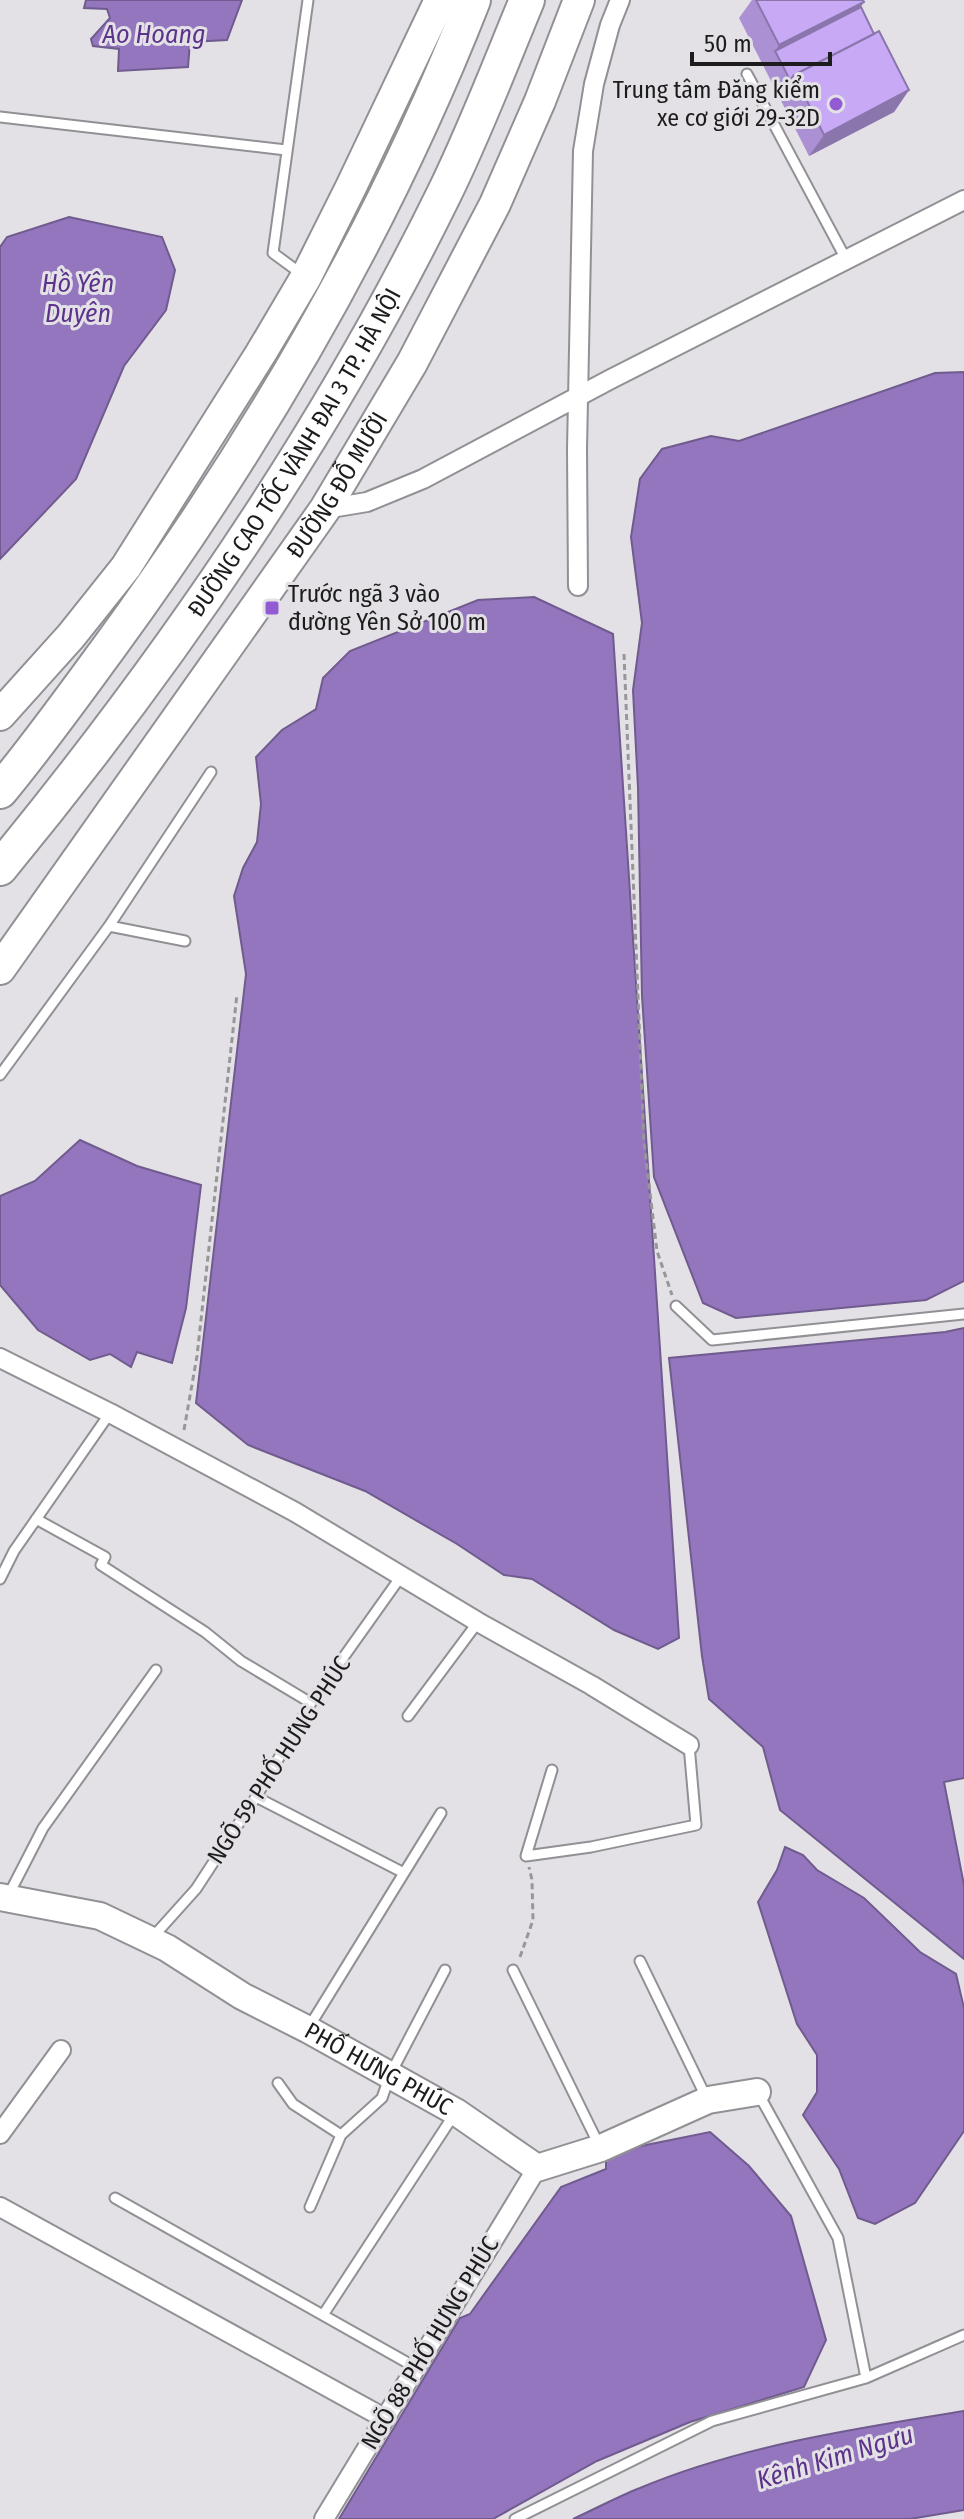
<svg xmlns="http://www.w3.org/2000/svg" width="964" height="2519" viewBox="0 0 964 2519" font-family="'Fira Sans Condensed',sans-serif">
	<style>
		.water { fill: #9476bf; stroke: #705b8e; stroke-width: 2 }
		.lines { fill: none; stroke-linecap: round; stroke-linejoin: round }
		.lane-casing { stroke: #919094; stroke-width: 13 }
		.street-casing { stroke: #919094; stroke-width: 22 }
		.secondary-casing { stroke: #919094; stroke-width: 30 }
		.primary-casing { stroke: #919094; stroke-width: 34 }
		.highway-casing { stroke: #919094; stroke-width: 38 }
		.path { stroke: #979699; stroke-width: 3; stroke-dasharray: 6 4; stroke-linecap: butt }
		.lane { stroke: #fff; stroke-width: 9 }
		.street { stroke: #fff; stroke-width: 18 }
		.secondary { stroke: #fff; stroke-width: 26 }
		.primary { stroke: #fff; stroke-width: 30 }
		.highway { stroke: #fff; stroke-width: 34 }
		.wall { fill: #ab91d4 }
		.shaded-wall { fill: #8b76ac }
		.building { fill: #c7a9f6; stroke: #8b76ac; stroke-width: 2 }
		.poi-dot { fill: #925bd4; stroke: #e3e1e6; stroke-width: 3 }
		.labels { text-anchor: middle; stroke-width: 6; stroke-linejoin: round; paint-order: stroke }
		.poi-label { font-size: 24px; fill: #1c1c1d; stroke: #e3e1e6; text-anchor: end }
		.street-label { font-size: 24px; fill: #1c1c1d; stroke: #e3e1e6 }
		.water-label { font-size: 26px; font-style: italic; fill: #5c338b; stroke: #e3e1e6 }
	</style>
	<rect width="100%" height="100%" fill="#e3e1e6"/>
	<path class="water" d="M86,0H242L227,40L190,42L188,67L118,71L119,49L93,46L91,39L110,18L107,9L84,8Z
		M69,217L162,237L175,270L166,310L124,366L76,479L0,559V247L7,237Z
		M964,372V1281L926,1300L736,1318L703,1303L654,1177L642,996L638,788L633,690L642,623L631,537L640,479L662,449L711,436L739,441L935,373Z
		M534,597L613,634L679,1638L658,1649L614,1630L532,1579L504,1575L457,1544L365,1491L248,1445L196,1403L246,974L234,896L243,868L257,842L261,804L256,757L282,730L316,709L323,678L350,651L478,600Z
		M80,1140L137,1166L201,1185L186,1308L172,1363L137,1352L131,1367L110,1354L90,1360L38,1330L0,1285V1196L35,1181Z
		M964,1328V1778L944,1782L964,1885V1959L780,1810L763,1747L709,1699L702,1656L669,1358L945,1332Z
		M785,1847L803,1855L817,1870L864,1898L920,1952L956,1974L964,2008V2131L915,2203L875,2224L858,2218L839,2169L803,2115L817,2092V2055L797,2024L758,1902L777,1870Z
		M710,2132L749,2166L791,2216L826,2340L804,2387L690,2422L597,2461L493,2519H339L460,2318L470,2314L561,2187L606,2169V2158L641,2146Z
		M964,2411V2510L910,2519H573C595,2509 617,2497 640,2488C739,2446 858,2428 964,2411Z"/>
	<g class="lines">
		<defs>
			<path id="lane" d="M747,74L847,261
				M0,117L286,150
				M303,275L273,253L308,0
				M109,926L185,941
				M0,1075L109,926L211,772
				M676,1306L712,1340L964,1314
				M36,1519L105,1557L101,1565L205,1632L241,1661L311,1703
				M0,1579L14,1551L110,1413
				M408,1716L478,1622
				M552,1770L526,1856L591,1847L696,1825L689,1745
				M256,1797L404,1873
				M8,1896L43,1828L156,1670
				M152,1938L196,1889L256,1797L311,1703L402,1575
				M640,1961L706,2097
				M513,1970L599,2145
				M309,2027L441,1813
				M278,2083L293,2104L341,2135
				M758,2093L838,2238L866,2378
				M115,2198L415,2367
				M310,2207L341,2135L382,2098L390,2075L445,1970
				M323,2315L455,2113
				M515,2519L712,2421L866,2378L964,2335"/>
			<path id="street" d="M325,509L367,502L423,479L611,379L964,200
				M578,586L577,449L583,151L594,84L610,25L620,0
				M0,1358L110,1413L295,1512L478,1622L591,1685L689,1745
				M0,2134L61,2050
				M0,2207L384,2418
				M324,2519L537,2168"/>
			<g id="secondary">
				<path id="s1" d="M0,1897L100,1916L167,1948L242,1996L307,2029L456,2112L537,2168L601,2148L708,2100L757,2092"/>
			</g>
			<g id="primary">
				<path d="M0,715L71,636L126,567L261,353L306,277L351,187L440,0"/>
				<path id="s2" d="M0,969L325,509L412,363L495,204L540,101L579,0"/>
			</g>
			<g id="highway">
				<path d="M0,791C39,744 74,695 110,646C256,446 382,232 473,0"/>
				<path id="s3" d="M0,868C171,660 325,437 444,194C475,131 500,65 527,0"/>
			</g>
		</defs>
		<use href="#lane" class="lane-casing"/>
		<use href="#street" class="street-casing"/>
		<use href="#secondary" class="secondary-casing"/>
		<use href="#primary" class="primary-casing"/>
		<use href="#highway" class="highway-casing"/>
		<path class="path" d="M624,654L644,1143L657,1251L672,1295
			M184,1430L197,1356L237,994
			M520,1957L533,1920L532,1880L529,1867"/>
		<use href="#lane" class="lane"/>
		<use href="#street" class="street"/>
		<use href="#secondary" class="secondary"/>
		<use href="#primary" class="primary"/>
		<use href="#highway" class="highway"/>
	</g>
	<path class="wall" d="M752,0H863L860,7L874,34L909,90L894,112L809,156L739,18Z"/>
	<path class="shaded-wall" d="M864,2L849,24L775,51L779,45Z
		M909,90L894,112L809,156L824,135Z"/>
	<path class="building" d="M756,0H863L864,2L779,45Z
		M861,7L874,34L794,75L790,80L775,51Z
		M879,31L909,90L824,135L794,75Z"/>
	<g class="poi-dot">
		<circle cx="836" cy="104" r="8"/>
		<rect x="264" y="600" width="16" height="16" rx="4"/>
	</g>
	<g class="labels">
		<g class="poi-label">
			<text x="820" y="98">Trung tâm Đăng kiểm<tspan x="820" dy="28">xe cơ giới 29-32D</tspan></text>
			<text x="288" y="602" text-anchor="start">Trước ngã 3 vào<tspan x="288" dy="28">đường Yên Sở 100 m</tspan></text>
		</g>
		<g class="street-label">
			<text dy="8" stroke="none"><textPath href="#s3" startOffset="510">ĐƯỜNG CAO TỐC VÀNH ĐAI 3 TP. HÀ NỘI</textPath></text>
			<text dy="8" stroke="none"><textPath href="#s2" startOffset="590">ĐƯỜNG ĐỖ MƯỜI</textPath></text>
			<text transform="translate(279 1760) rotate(-57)" y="8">NGÕ 59 PHỐ HƯNG PHÚC</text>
			<text dy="8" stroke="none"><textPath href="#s1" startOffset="420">PHỐ HƯNG PHÚC</textPath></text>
			<text transform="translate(430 2343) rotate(-59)" y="8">NGÕ 88 PHỐ HƯNG PHÚC</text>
		</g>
		<g class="water-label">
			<text x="154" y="43">Ao Hoang</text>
			<text x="78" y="292">Hồ Yên<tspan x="78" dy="30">Duyên</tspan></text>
			<text transform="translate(835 2457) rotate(-17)" y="9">Kênh Kim Ngưu</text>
		</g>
	</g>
	<path d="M692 52v12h138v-12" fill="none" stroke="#1c1c1d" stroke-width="4"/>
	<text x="704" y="52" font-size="24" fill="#1c1c1d" stroke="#e3e1e6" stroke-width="6" paint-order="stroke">50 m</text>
</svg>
